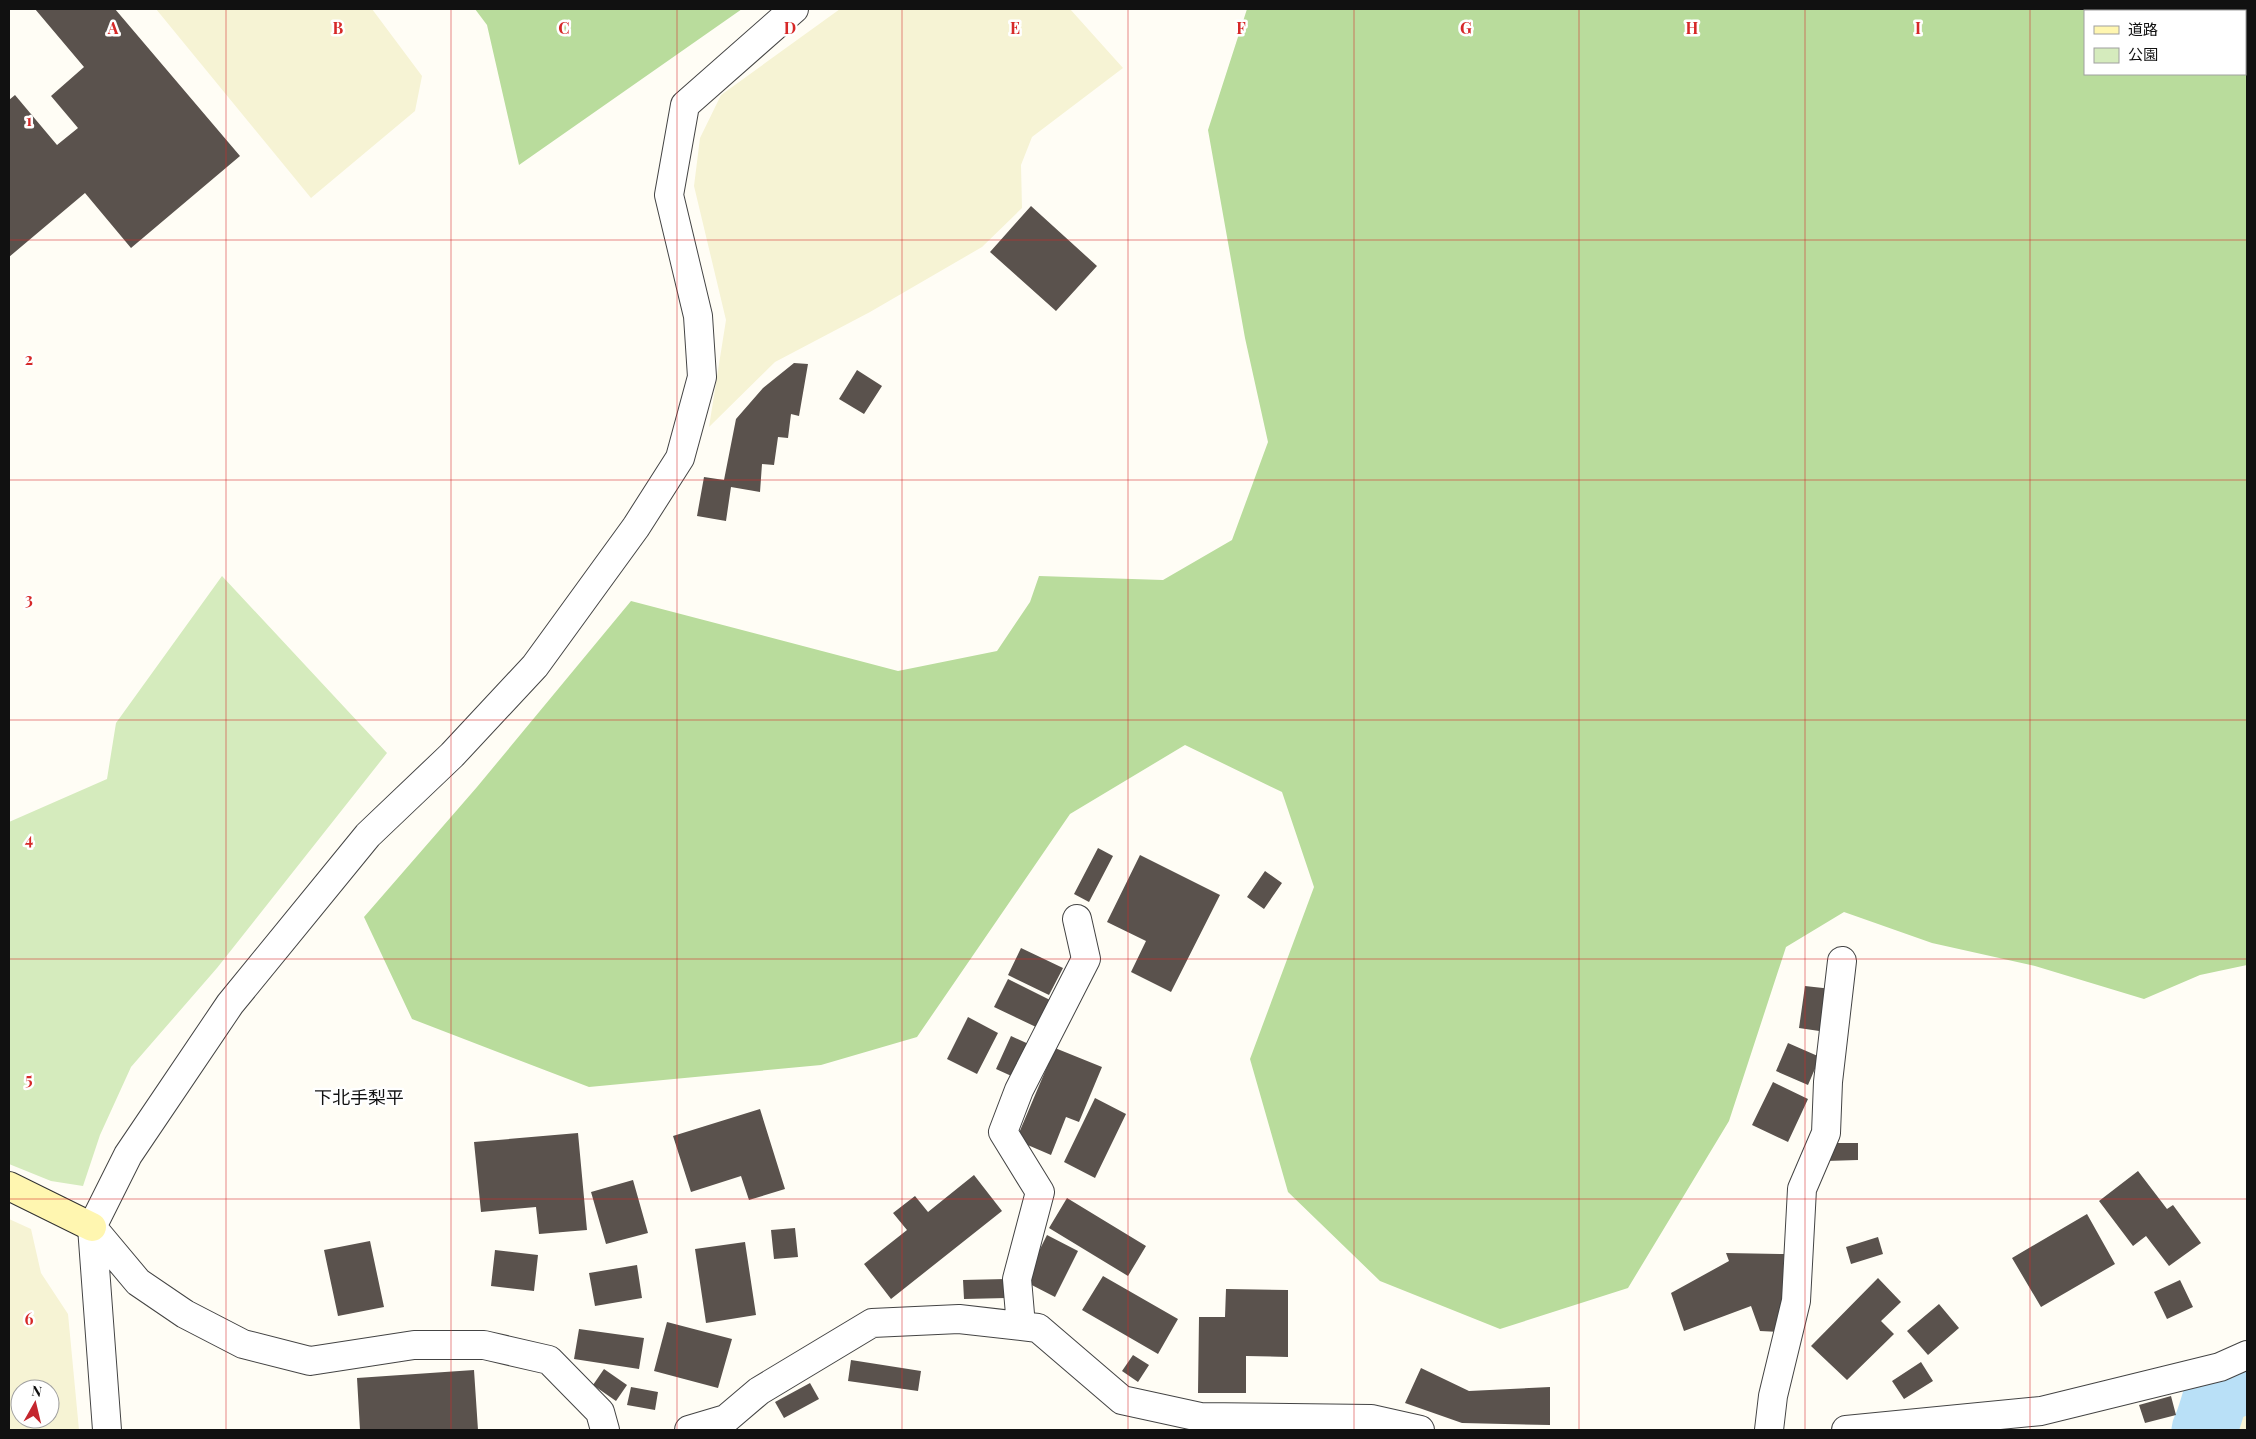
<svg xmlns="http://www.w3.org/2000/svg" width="2256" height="1439" viewBox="0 0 2256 1439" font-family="'Playfair Display','Noto Sans JP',serif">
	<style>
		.farmland { fill: #f6f3d4; fill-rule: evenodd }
		.green { fill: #d5ebbd }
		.forest { fill: #b9dc9c; fill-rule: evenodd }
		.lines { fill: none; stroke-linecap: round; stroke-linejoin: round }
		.river { stroke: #b9e0f7; stroke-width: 65 }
		.building { fill: #5a524d }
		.street-casing { stroke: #444; stroke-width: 30 }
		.secondary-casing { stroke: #333; stroke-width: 30 }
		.street { stroke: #fff; stroke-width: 28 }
		.secondary { stroke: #fff6b0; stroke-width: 28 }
		.grid { fill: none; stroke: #d62828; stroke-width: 1; stroke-opacity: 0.55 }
		.labels { text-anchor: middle; stroke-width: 5; stroke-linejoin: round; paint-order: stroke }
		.quarter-label { font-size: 18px; fill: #111; stroke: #fff }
		.grid-label { font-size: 16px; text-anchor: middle; font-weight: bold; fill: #d62828; stroke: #fff; stroke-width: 5; stroke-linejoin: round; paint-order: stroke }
	</style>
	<rect width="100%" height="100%" fill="#fffdf5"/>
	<path class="farmland" d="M156,9H372L422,76L415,111L311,198Z
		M840,9H1070L1123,68L1032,137L1021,165L1022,208L982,247L870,312L775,362L709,427L726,320L694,186L700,138L721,95Z
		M9,1219L31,1229L41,1273L68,1314L79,1430H9ZM20,1389H50V1419H20Z
		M2247,1393V1430H2212L2226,1402Z"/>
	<path class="green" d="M222,576L387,753L217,968L131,1067L100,1135L83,1186L51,1181L9,1164V822L107,779L116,723Z"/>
	<path class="forest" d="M475,9H742L519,165L487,25Z
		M1247,9H2247V965L2200,975L2144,999L2035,966L1932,943L1844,912L1786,947L1729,1121L1628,1288L1500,1329L1380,1281L1288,1192L1250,1059L1314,887L1282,792L1185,745L1070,814L917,1037L821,1065L589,1087L412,1019L364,917L477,787L631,601L898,671L997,651L1030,602L1039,576L1163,580L1232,540L1268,442L1245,338L1208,130ZM2085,11H2245V74H2085Z"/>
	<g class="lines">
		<path class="river" d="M2204,1430C2210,1418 2212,1406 2217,1393L2247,1380"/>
	</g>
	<path class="building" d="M35,9H115L240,156L131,248L85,193L9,257V100L15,95L57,145L78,128L51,96L84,67Z
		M1031,206L1097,266L1056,311L990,252Z
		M794,363L808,364L799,416L791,414L788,438L778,437L774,465L762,464L760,492L731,487L726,521L697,516L704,477L724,480L736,419L763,388Z
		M857,370L882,386L864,414L839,399Z
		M1098,848L1113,856L1089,902L1074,894Z
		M1140,855L1220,895L1171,992L1131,972L1146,941L1107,922Z
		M1265,871L1282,883L1264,909L1247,897Z
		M1021,948L1063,968L1049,995L1008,975Z
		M1008,979L1050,1000L1036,1027L994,1007Z
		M1805,986L1832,989L1826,1032L1799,1028Z
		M968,1017L998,1033L977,1074L947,1059Z
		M1011,1036L1033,1046L1018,1079L996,1069Z
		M1788,1043L1820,1057L1808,1085L1776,1071Z
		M1055,1048L1102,1067L1079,1122L1066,1117L1051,1155L1016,1140Z
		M1773,1082L1808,1099L1788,1142L1752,1125Z
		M1095,1098L1126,1114L1095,1178L1064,1162Z
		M760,1109L785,1189L749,1200L741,1176L691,1192L673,1136Z
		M578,1133L587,1230L539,1234L536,1207L481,1212L474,1142Z
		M1826,1143H1858V1160L1826,1161Z
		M2138,1171L2167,1209L2173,1205L2201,1243L2169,1266L2146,1236L2133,1246L2099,1201Z
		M974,1175L1002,1211L891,1299L864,1264L907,1230L893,1213L915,1196L928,1212Z
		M633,1180L648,1233L606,1244L591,1192Z
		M1067,1198L1146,1246L1128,1276L1049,1228Z
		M2087,1214L2115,1264L2041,1307L2012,1258Z
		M795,1228L798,1257L774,1259L771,1230Z
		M1047,1235L1078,1251L1055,1297L1024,1281Z
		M1878,1237L1883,1254L1851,1264L1846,1247Z
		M370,1241L384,1307L338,1316L324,1250Z
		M745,1242L756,1315L706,1323L695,1249Z
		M495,1250L538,1255L534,1291L491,1286Z
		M1726,1253L1784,1254L1781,1332L1760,1331L1751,1306L1684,1331L1671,1293L1729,1261Z
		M637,1265L642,1298L595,1306L589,1273Z
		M1103,1276L1178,1319L1158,1354L1082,1310Z
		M1878,1278L1901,1302L1881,1321L1894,1334L1847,1380L1811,1346Z
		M1006,1279V1298L964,1299L963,1280Z
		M2180,1280L2193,1307L2167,1319L2154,1292Z
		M1226,1289L1288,1290V1357L1246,1356V1393H1198L1199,1317H1225Z
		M1939,1304L1959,1328L1928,1355L1907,1331Z
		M667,1322L732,1339L718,1388L654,1371Z
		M579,1329L644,1338L639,1369L574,1359Z
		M1133,1355L1149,1365L1138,1382L1122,1371Z
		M851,1360L921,1371L918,1391L848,1381Z
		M1921,1362L1933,1381L1904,1399L1892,1381Z
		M1421,1368L1469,1391L1550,1387V1425L1462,1423L1405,1403Z
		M604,1369L627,1385L616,1401L593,1385Z
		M474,1370L478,1430H360L357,1378Z
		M810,1383L819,1399L784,1418L775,1402Z
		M631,1387L658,1392L655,1410L627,1405Z
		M2171,1396L2176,1415L2145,1423L2139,1405Z"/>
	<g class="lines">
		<defs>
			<path id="street" d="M92,1227L138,1282L185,1314L243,1344L310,1361L414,1345H484L549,1360L600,1412L605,1430
				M1021,1326L1017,1279L1040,1192L1003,1132L1019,1090L1086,959L1077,919
				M107,1430L92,1227L128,1155L230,1004L368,835L452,755L535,666L636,527L680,458L702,377L698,316L669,195L685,105L794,9
				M689,1430L726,1419L759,1391L872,1323L959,1319L1038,1328L1122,1400L1200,1417L1371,1419L1420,1430
				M1769,1430L1773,1396L1796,1301L1802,1189L1826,1133L1828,1082L1842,961
				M1846,1430L2041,1411L2220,1367L2247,1355"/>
			<path id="secondary" d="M9,1186L92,1227"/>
		</defs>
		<use href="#street" class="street-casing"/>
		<use href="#secondary" class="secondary-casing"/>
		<use href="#street" class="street"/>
		<use href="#secondary" class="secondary"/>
	</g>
	<path class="grid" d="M226,9V1430M451,9V1430M677,9V1430M902,9V1430M1128,9V1430M1354,9V1430M1579,9V1430M1805,9V1430M2030,9V1430M9,240H2247M9,480H2247M9,720H2247M9,959H2247M9,1199H2247"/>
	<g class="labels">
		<g class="quarter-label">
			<text x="359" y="1104">下北手梨平</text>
		</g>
	</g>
	<g class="grid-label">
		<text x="113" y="34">A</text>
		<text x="338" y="34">B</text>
		<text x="564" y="34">C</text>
		<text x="790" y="34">D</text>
		<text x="1015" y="34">E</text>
		<text x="1241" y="34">F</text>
		<text x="1466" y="34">G</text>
		<text x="1692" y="34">H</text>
		<text x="1918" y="34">I</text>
		<text x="29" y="126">1</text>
		<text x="29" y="365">2</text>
		<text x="29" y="605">3</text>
		<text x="29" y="845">4</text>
		<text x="29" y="1085">5</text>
		<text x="29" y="1325">6</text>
	</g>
	<rect width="2256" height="1439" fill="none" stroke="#111111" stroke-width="20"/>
	<rect x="2084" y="10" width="162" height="65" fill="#ffffff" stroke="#a0a0a0"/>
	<rect x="2094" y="26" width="25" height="8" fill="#fff6b0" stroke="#a0a0a0"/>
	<text x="2128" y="35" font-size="15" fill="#111111">道路</text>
	<rect x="2094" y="48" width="25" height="15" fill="#d5ebbd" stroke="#a0a0a0"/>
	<text x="2128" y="60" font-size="15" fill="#111111">公園</text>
	<g transform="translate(35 1404) rotate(8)"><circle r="24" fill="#ffffff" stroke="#a0a0a0"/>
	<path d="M0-4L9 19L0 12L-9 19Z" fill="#c4262e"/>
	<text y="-8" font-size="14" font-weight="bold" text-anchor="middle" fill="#111111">N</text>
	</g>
</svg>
